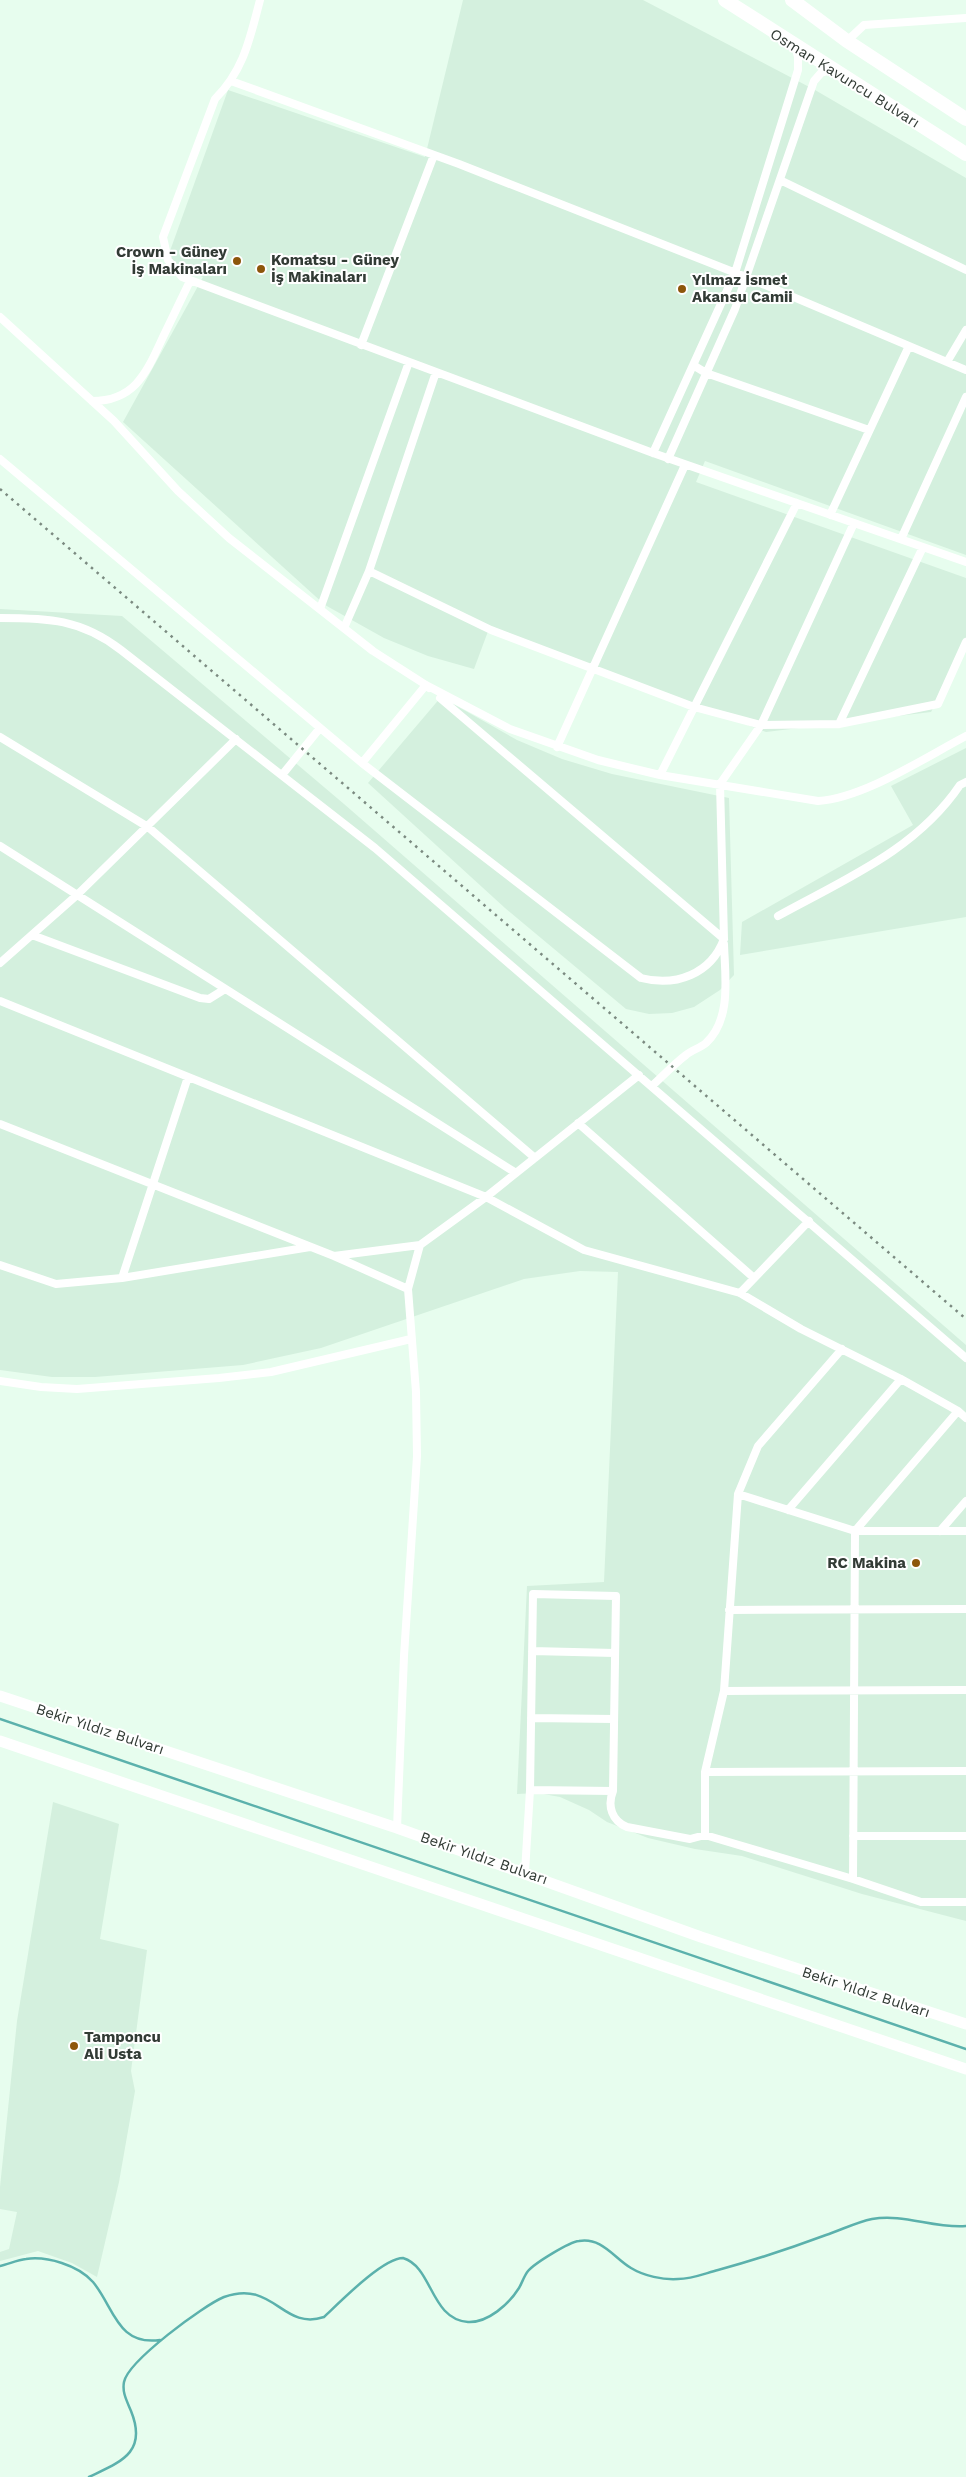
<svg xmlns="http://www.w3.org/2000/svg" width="966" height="2477" viewBox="0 0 966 2477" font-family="'Work Sans',sans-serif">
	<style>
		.built { fill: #d4f0de }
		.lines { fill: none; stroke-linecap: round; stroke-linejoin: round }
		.stream { stroke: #5bb1ac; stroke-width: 2.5 }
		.street { stroke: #fff; stroke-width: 8 }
		.primary { stroke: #fff; stroke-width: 11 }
		.highway { stroke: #fff; stroke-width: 14 }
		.rail { stroke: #7b8a80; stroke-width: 2.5; stroke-dasharray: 2.5 5; stroke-linecap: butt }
		.poi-dot { fill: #8d560b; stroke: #fff; stroke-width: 2 }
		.labels { text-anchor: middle; stroke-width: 4; stroke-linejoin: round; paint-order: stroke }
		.street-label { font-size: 15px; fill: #323b35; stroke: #fff }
		.poi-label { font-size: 15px; font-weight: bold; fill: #323b35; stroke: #fff; text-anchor: start }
	</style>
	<rect width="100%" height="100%" fill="#e7fdee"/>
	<path class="built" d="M463,0H643L815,90L966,178V555L705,461L696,482L966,578V647L931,712L766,732L490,626L474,669L428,656L384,638L325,605L123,422L203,277L166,262L228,90L425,157Z
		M0,609L122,616L344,804L966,1345V1921L862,1894L742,1856L695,1849L648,1838L607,1822L589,1810L560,1797L538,1793L517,1794L527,1586L604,1582L618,1272L580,1271L524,1279L321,1348L243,1365L95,1377H52L0,1370Z
		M441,697L517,740L562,759L612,774L729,798L734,975L720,990L694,1007L672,1013L649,1014L626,1009L505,908L368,783Z
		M966,748V917L740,955L742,922L913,825L891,786Z
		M53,1802L119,1824L100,1939L147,1950L131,2071L135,2091L119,2182L97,2277L72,2263L38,2251L0,2261V2252L9,2249L17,2212L0,2209V2187L17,2021Z"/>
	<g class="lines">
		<path class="stream" d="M0,1719L966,2049
			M0,2266C9,2264 17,2260 26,2259C47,2256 78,2265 93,2282C114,2307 117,2346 160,2340
			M89,2477C120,2462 148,2453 131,2411C127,2401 122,2393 124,2382C128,2361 204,2305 224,2297C274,2279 282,2331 324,2317C340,2302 383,2258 403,2258C433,2267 430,2319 468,2322C488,2323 509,2304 519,2288C522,2283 524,2276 528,2271C535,2263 569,2242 579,2241C602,2237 614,2258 631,2268C644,2276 663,2280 678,2279C692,2279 706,2273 718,2270C755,2260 791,2248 826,2235C841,2230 857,2222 872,2219C903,2213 935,2229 966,2226"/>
		<path class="street" d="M260,0C250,38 244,70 215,99L163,237L168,260L182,277L653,453L966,562
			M847,41L864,25L966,18
			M231,81L459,164L746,277L966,370
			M780,180L966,270
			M0,317L114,421L178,491L229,538L373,651L426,685L510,729L598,760L660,775L818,801C864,798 924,758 966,736
			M361,345L434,155
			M947,362L966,330
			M693,365L706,373L869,430
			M92,401C136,401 147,371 163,337C172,318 181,300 190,281
			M653,453L735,273L798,70V57L795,46
			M0,459L362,763L641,978C676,987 711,974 724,939L720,784L761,725L854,523
			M668,459L735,309L814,81L821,73L833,69
			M830,515L909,346
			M901,539L966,397
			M369,571L491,630L694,707L761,725L839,724L938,704L966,642
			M320,609L409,362
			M0,618C48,618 81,619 121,650L375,848L966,1358
			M344,628L369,571L436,372
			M440,698L724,939
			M839,724L923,547
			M0,737L148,827L535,1158
			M557,747L685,465
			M362,763L426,685L429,688
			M282,775L320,728
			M660,775L797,503
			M0,846L516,1173
			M778,916C845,879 916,850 960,785L966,782
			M32,935L200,998L209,999L225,989
			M0,963L77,895L236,739
			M0,1001L486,1197L584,1250L740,1293L801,1329L901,1379L958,1411L966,1418
			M652,1086C663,1076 674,1064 686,1055C692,1050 700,1048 706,1043C732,1019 725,976 724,944
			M578,1123L754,1278
			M0,1124L334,1256L420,1245L486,1197L639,1075
			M334,1256L408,1289
			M0,1265L56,1284L122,1278L310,1247
			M122,1278L188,1077
			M740,1293L809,1221
			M0,1381L41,1387L77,1389L219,1378L271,1372L411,1339
			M738,1494L855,1531H966
			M788,1510L901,1379
			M940,1531L966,1501
			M729,1610L966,1609
			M532,1651L615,1653
			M724,1691L966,1690
			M531,1718L614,1719
			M705,1772L966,1771
			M530,1790L613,1791
			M397,1828L404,1656L417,1456L416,1392L408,1289L420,1245
			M705,1835V1772L724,1691L738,1494L758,1446L842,1349
			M853,1836H966
			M525,1872L530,1790L533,1594L616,1596L613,1791C607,1806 612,1821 627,1827L690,1839L705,1835L853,1879L921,1902H966
			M853,1879L855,1531L958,1411"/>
		<path class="primary" d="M0,1696L397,1828L701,1937L966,2024
			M0,1741L966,2069"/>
		<path class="highway" d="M725,0L966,154
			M792,0L847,41L966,119"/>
		<path class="rail" d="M0,489L966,1319"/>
	</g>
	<g class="poi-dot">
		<circle cx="237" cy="261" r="5"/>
		<circle cx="261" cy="269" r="5"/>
		<circle cx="682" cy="289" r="5"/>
		<circle cx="916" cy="1563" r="5"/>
		<circle cx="74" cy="2046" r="5"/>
	</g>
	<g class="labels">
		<g class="street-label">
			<text transform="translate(845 78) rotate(32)" y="5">Osman Kavuncu Bulvarı</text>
			<text transform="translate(100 1729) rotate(18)" y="5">Bekir Yıldız Bulvarı</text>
			<text transform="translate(484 1858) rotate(19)" y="5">Bekir Yıldız Bulvarı</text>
			<text transform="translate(866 1992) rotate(18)" y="5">Bekir Yıldız Bulvarı</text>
		</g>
		<g class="poi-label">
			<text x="227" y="257" text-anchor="end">Crown - Güney<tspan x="227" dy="17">İş Makinaları</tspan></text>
			<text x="271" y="265">Komatsu - Güney<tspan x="271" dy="17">İş Makinaları</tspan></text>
			<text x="692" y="285">Yılmaz İsmet<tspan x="692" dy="17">Akansu Camii</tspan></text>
			<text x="906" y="1568" text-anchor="end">RC Makina</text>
			<text x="84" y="2042">Tamponcu<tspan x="84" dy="17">Ali Usta</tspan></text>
		</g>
	</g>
</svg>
